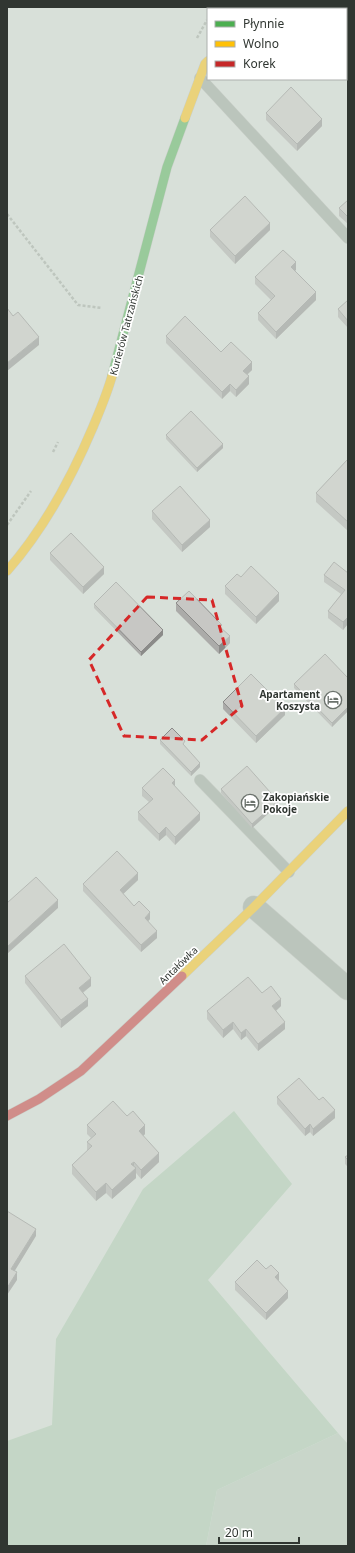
<svg xmlns="http://www.w3.org/2000/svg" width="355" height="1553" viewBox="0 0 355 1553" font-family="'Noto Sans',sans-serif">
	<style>
		.green { fill: #b6cbb9 }
		.forest { fill: #aacbaf }
		.lines { fill: none; stroke-linecap: round; stroke-linejoin: round }
		.lane-casing { stroke: #b7bdb8; stroke-width: 12 }
		.street-casing { stroke: #b7bdb8; stroke-width: 23 }
		.fast-casing { stroke: #b7bdb8; stroke-width: 10 }
		.slow-casing { stroke: #b7bdb8; stroke-width: 10 }
		.jam-casing { stroke: #b7bdb8; stroke-width: 10 }
		.path { stroke: #9da69e; stroke-width: 2.5; stroke-dasharray: 3 2; stroke-linecap: butt }
		.lane { stroke: #98a499; stroke-width: 11 }
		.street { stroke: #98a499; stroke-width: 22 }
		.fast { stroke: #4caf50; stroke-width: 9 }
		.slow { stroke: #ffc107; stroke-width: 9 }
		.jam { stroke: #c62828; stroke-width: 9 }
		.wall { fill: #ababa9 }
		.shaded-wall { fill: #8b8b89 }
		.building { fill: #c7c7c4; stroke: #8b8b89 }
		.marked { fill: none; stroke: #d62828; stroke-width: 3; stroke-dasharray: 8 5; stroke-linejoin: round }
		.labels { text-anchor: middle; stroke-width: 3.5; stroke-linejoin: round; paint-order: stroke }
		.street-label { font-size: 10px; fill: #303631; stroke: #fff }
		.poi-label { font-size: 10px; font-weight: bold; fill: #303631; stroke: #fff; text-anchor: end }
	</style>
	<rect width="100%" height="100%" fill="#d8e0d9"/>
	<path class="green" d="M338,1433L348,1444V1546H206L217,1490Z"/>
	<path class="forest" d="M234,1111L292,1184L208,1280L338,1433L217,1490L206,1546H7V1441L52,1425L56,1339L143,1189Z"/>
	<g class="lines">
		<defs>
			<path id="lane" d="M220,7L223,9
				M200,78L348,238
				M200,780L289,872"/>
			<path id="street" d="M252,9L254,7
				M254,907L348,989"/>
			<path id="fast" d="M112,376L167,167L185,118"/>
			<path id="slow" d="M185,118L205,64L208,61
				M7,571C44,529 71,479 93,427C100,410 107,394 112,376
				M182,976L254,907L348,811"/>
			<path id="jam" d="M7,1116L39,1099L81,1071L182,976"/>
		</defs>
		<use href="#lane" class="lane-casing"/>
		<use href="#street" class="street-casing"/>
		<use href="#fast" class="fast-casing"/>
		<use href="#slow" class="slow-casing"/>
		<use href="#jam" class="jam-casing"/>
		<path class="path" d="M197,38L207,20
			M7,214L78,305L102,308
			M53,452L58,442
			M7,525L31,491"/>
		<use href="#lane" class="lane"/>
		<use href="#street" class="street"/>
		<use href="#fast" class="fast"/>
		<use href="#slow" class="slow"/>
		<use href="#jam" class="jam"/>
	</g>
	<path class="wall" d="M266,113L322,126L297,151L266,120Z
		M348,200V224L339,216V208Z
		M210,230H270L235,264L210,237Z
		M296,270L295,271L316,300L276,339L258,320V313L271,300L255,284V277Z
		M348,300V328L338,317V309Z
		M166,336L221,352L252,370L247,375L249,384L236,397L230,391L222,399L166,343Z
		M166,435L223,448L197,472L166,439Z
		M348,459V531L316,502V493Z
		M152,511L210,527L182,552L152,519Z
		M50,553L104,574L83,594L50,560Z
		M348,573V626L347,625L343,630L328,618V611L341,594L324,582V575Z
		M225,586L279,601L256,624L225,594Z
		M176,603L222,629L230,643L219,654L176,611Z
		M94,604L163,635L141,656L94,608Z
		M294,684L348,711L332,727L294,688Z
		M223,702L285,715L256,743L223,709Z
		M160,740L185,746L200,767L191,776L160,744Z
		M175,786L200,820L175,845L166,835L159,841L138,820V812L149,802L142,796V788Z
		M221,789L278,805L252,828L221,793Z
		M138,880L123,894L134,906L150,919L148,921L157,938L141,952L83,891V884Z
		M25,976L91,986L83,993L88,1006L61,1028L25,983Z
		M262,993L281,1006L276,1011L285,1029L258,1051L246,1036L241,1040L233,1029L223,1038L207,1019V1011Z
		M277,1097L335,1118L313,1136L310,1132L305,1136L277,1104Z
		M127,1116L145,1134L143,1136L159,1162L141,1179L136,1173V1178L112,1199L106,1193L96,1201L72,1174V1165L87,1151V1142L91,1138L87,1134V1125Z
		M348,1155V1167L345,1164V1157Z
		M266,1269L279,1280L278,1281L288,1298L266,1320L235,1290V1282Z"/>
	<path class="shaded-wall" d="M322,119V126L297,151V144Z
		M270,223V230L235,264V256Z
		M296,262V270L291,274V267Z
		M316,292V300L276,339V332Z
		M39,337V345L7,371V363Z
		M252,362V370L243,378V371Z
		M249,376V384L236,397V390Z
		M230,384V391L222,399V392Z
		M223,444V448L197,472V468Z
		M210,520V527L182,552V545Z
		M104,567V574L83,594V587Z
		M279,593V601L256,624V617Z
		M347,618V625L343,630V622Z
		M163,630V635L141,656V652Z
		M230,636V643L219,654V646Z
		M348,707V711L332,727V723Z
		M285,708V715L256,743V736Z
		M200,763V767L191,776V772Z
		M175,780V787L172,783Z
		M278,801V805L252,828V824Z
		M200,813V820L175,845V837Z
		M166,827V835L159,841V834Z
		M138,873V880L120,897V890Z
		M58,900V908L7,954V947Z
		M150,912V919L145,925V918Z
		M157,931V938L141,952V945Z
		M91,978V986L79,995V988Z
		M88,999V1006L61,1028V1020Z
		M281,999V1006L272,1014V1006Z
		M233,1022V1029L223,1038V1030Z
		M285,1022V1029L258,1051V1044Z
		M246,1029V1036L241,1040V1033Z
		M335,1110V1118L313,1136V1129Z
		M310,1124V1132L305,1136V1129Z
		M145,1125V1134L139,1140V1131Z
		M159,1153V1162L141,1179V1170Z
		M134,1162V1170L136,1168V1178L112,1199V1190Z
		M106,1183V1193L96,1201V1192Z
		M36,1229V1236L11,1277V1269Z
		M17,1272V1280L7,1295V1288Z
		M279,1273V1280L275,1285V1277Z
		M288,1291V1298L266,1320V1313Z"/>
	<path class="building" d="M291,87L322,119L297,144L266,113Z
		M245,196L270,223L235,256L210,230Z
		M348,200V217L339,208Z
		M283,250L296,262L291,267L316,292L276,332L258,313L275,296L255,277Z
		M348,300V321L338,309Z
		M7,308L13,316L18,312L39,337L7,363Z
		M185,316L221,352L231,342L252,362L243,371L249,376L236,390L230,384L222,392L166,336Z
		M191,411L223,444L197,468L166,435Z
		M348,459V522L316,493Z
		M180,486L210,520L182,545L152,511Z
		M71,533L104,567L83,587L50,553Z
		M334,562L348,573V619L347,618L343,622L328,611L345,590L324,575Z
		M251,566L279,593L256,617L225,586L237,574L241,577Z
		M116,582L163,630L141,652L94,604Z
		M189,591L222,625L220,627L230,636L219,646L176,603Z
		M325,654L348,678V707L332,723L294,684Z
		M251,674L285,708L256,736L223,702Z
		M172,728L185,741L183,744L200,763L191,772L160,740Z
		M247,766L278,801L252,824L221,789Z
		M163,768L175,780L172,783L200,813L175,837L166,827L159,834L138,812L153,799L142,788Z
		M117,851L138,873L120,890L134,906L139,901L150,912L145,918L157,931L141,945L83,884Z
		M36,877L58,900L7,947V903Z
		M64,944L91,978L79,988L88,999L61,1020L25,976Z
		M248,977L262,993L271,986L281,999L272,1006L285,1022L258,1044L246,1029L241,1033L233,1022L223,1030L207,1011Z
		M299,1078L319,1100L323,1097L335,1110L313,1129L310,1124L305,1129L277,1097Z
		M113,1101L127,1116L133,1111L145,1125L139,1131L159,1153L141,1170L134,1162L131,1164L136,1168L112,1190L106,1183L96,1192L72,1165L92,1146L87,1142L96,1134L87,1125Z
		M348,1155V1160L345,1157Z
		M7,1211L36,1229L11,1269L17,1272L7,1288Z
		M257,1260L266,1269L271,1265L279,1273L275,1277L288,1291L266,1313L235,1282Z"/>
	<path d="M0 0H355V1553H0ZM147,597L212,600L242,706L202,740L124,736L89,660Z" fill="#d8e0d9" fill-opacity=".55" fill-rule="evenodd"/>
	<path class="marked" d="M147,597L212,600L242,706L202,740L124,736L89,660Z"/>
	<defs>
		<symbol id="hotel-ring" viewBox="-11 -11 22 22"><circle r="9.5" fill="#fff" stroke="#6b726c" stroke-width="1.5"/><path d="M-6-4.5h1.5V1H6V5H4.5V3h-9V5H-6ZM-4 0a1.8 1.8 0 1 1 3.6 0ZM.5 0V-2.5h3Q6-2.5 6 0Z" fill="#6b726c"/></symbol>
	</defs>
	<g fill-rule="evenodd">
		<use href="#hotel-ring" x="323" y="690" width="20" height="20"/>
		<use href="#hotel-ring" x="240" y="793" width="20" height="20"/>
	</g>
	<g class="labels">
		<g class="street-label">
			<text transform="translate(126 325) rotate(-75)" y="4">Kurierów Tatrzańskich</text>
			<text transform="translate(178 965) rotate(-44)" y="4">Antałówka</text>
		</g>
		<g class="poi-label">
			<text x="320" y="698">Apartament<tspan x="320" dy="12">Koszysta</tspan></text>
			<text x="263" y="801" text-anchor="start">Zakopiańskie<tspan x="263" dy="12">Pokoje</tspan></text>
		</g>
	</g>
	<rect width="355" height="1553" fill="none" stroke="#303631" stroke-width="16"/>
	<rect x="207" y="8" width="140" height="72" fill="#ffffff" stroke="#acafad"/>
	<rect x="215" y="21" width="20" height="6" fill="#4caf50" stroke="#acafad"/>
	<text x="243" y="28" font-size="12" fill="#303631">Płynnie</text>
	<rect x="215" y="41" width="20" height="6" fill="#ffc107" stroke="#acafad"/>
	<text x="243" y="48" font-size="12" fill="#303631">Wolno</text>
	<rect x="215" y="61" width="20" height="6" fill="#c62828" stroke="#acafad"/>
	<text x="243" y="68" font-size="12" fill="#303631">Korek</text>
	<path d="M219 1537v6h80v-6" fill="none" stroke="#303631" stroke-width="2"/>
	<text x="225" y="1537" font-size="12" fill="#303631" stroke="#ffffff" stroke-width="3" paint-order="stroke">20 m</text>
</svg>
